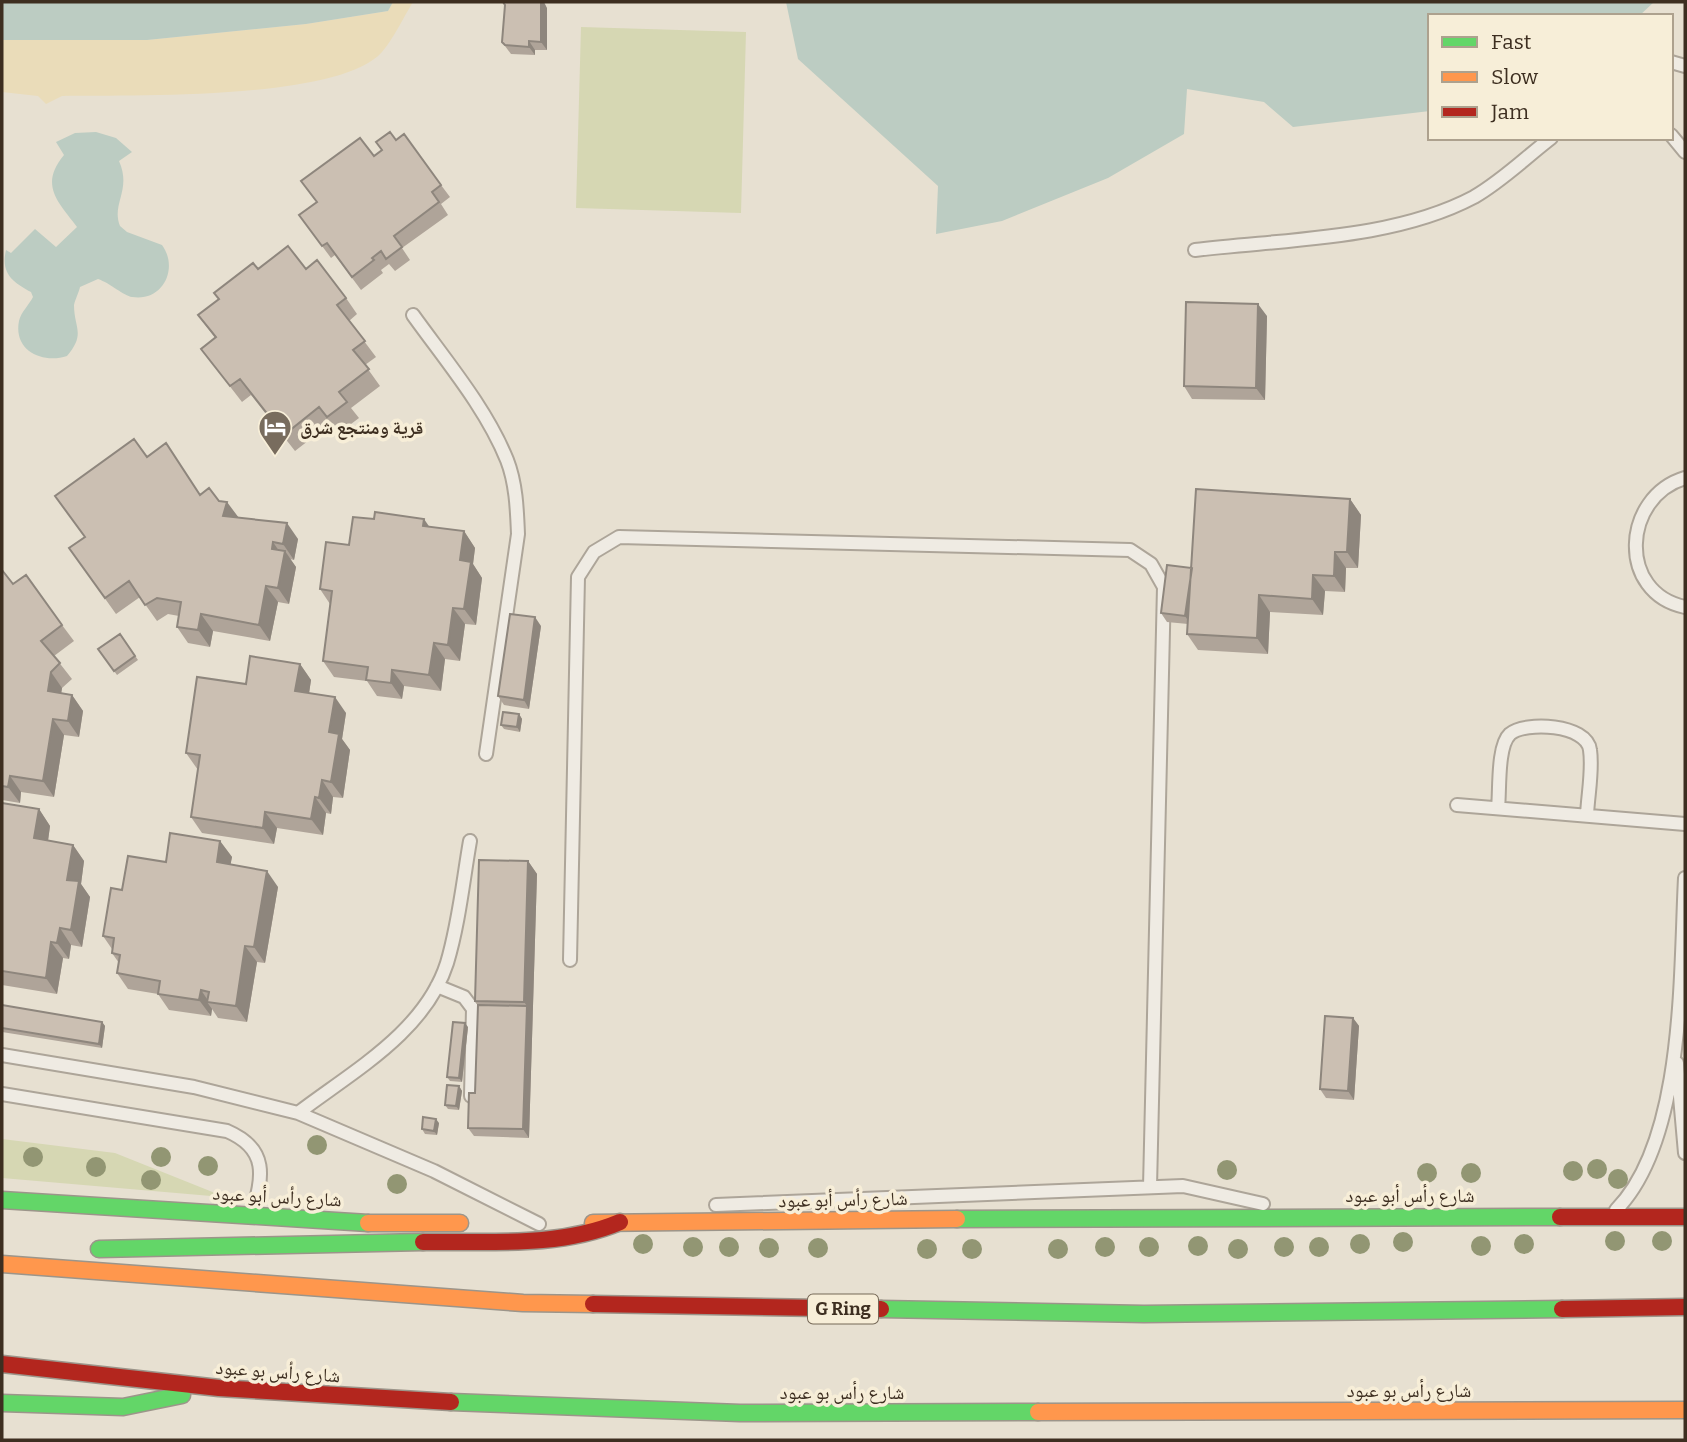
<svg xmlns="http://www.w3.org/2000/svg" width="1687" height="1442" viewBox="0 0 1687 1442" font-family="Bitter,'Noto Naskh Arabic',serif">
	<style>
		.green { fill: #d6d7b3 }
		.sand { fill: #eadcb9 }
		.water { fill: #bcccc2 }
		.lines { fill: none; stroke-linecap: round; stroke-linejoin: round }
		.lane-casing { stroke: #ada599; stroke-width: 16 }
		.fast-casing { stroke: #9c958a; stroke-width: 19 }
		.slow-casing { stroke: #9c958a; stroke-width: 19 }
		.jam-casing { stroke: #9c958a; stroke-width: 19 }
		.lane { stroke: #efebe3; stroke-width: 12 }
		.fast { stroke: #63d668; stroke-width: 16 }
		.slow { stroke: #ff974d; stroke-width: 16 }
		.jam { stroke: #b3261e; stroke-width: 16 }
		.tree { fill: #929673 }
		.wall { fill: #afa499 }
		.shaded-wall { fill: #8e867d }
		.building { fill: #cbbfb2; stroke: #8e867d; stroke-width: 2 }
		.labels { text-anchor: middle; stroke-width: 7; stroke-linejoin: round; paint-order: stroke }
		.shield { fill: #f7eed8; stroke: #756857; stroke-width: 2 }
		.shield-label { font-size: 18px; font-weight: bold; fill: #3d2e20 }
		.poi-label { font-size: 19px; font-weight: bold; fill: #3d2e20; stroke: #f7eed8; text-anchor: start }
		.street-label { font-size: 19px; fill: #3d2e20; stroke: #f7eed8 }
	</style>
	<rect width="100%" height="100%" fill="#e7e0d1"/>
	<path class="green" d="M581,27L746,32L741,213L576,208Z
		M2,1139L115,1153L215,1193L211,1196L2,1178Z"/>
	<path class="sand" d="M393,2H413C403,18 394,38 382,52C339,101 128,95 62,96L46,104L38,96L2,92V40H147L306,24L388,11Z"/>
	<path class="water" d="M2,2H393L388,11L306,24L147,40H2Z
		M786,2H1654L1639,16H1430V111L1293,127L1264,102L1187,89L1184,134L1108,178L1002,221L936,234L938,186L798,59Z
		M96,132L116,138L132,152L119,161C132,190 111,204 120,226L127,232L162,245C179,268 163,302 132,297C124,296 110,283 98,279L80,287C79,292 75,300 74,305C74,328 86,334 67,356C43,364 13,351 19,321C21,312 29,305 33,297L31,292C15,283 0,275 6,250L11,253L35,229L56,247L77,227C58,202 39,185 64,155L56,142L75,133Z"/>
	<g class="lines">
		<defs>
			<path id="lane" d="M1671,62L1685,66
				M1671,135L1685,152
				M1195,250C1284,239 1393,240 1474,197C1502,181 1525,158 1551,138
				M413,315C446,361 486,408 507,460C516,483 517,509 518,534L486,754
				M1685,478C1622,497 1617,593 1685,607
				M1457,805L1685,824
				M1498,808C1500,790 1497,746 1510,734C1525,721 1587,724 1590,750C1593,770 1588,794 1587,815
				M570,960L578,577L594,552L619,537L1130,550L1151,564L1164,587L1150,1187
				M437,986L464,997L473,1009L471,1096
				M2,1055L194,1087L298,1113L434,1171L539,1224
				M1677,1063L1685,1153
				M2,1094L227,1131C269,1149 263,1177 252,1214
				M298,1113C353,1071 425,1032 447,963C459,923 463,881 470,841
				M716,1205L1183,1186L1263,1204
				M1616,1210C1685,1140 1680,972 1685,878"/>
			<path id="fast" d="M2,1200L368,1223
				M957,1219L1560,1217
				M99,1249L423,1242
				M881,1309L1144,1314L1562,1309
				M451,1402L740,1413L1038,1412
				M2,1403L123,1407L182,1395"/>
			<path id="slow" d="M368,1223H460
				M593,1223L957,1219
				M2,1264L523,1303L593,1304
				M1038,1412L1685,1410"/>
			<path id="jam" d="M1560,1217H1685
				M423,1242C489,1241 558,1248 620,1222
				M593,1304L881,1309
				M1562,1309L1685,1307
				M2,1364L219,1388L451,1402"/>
		</defs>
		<use href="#lane" class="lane-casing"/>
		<use href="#fast" class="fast-casing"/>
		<use href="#slow" class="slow-casing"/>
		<use href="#jam" class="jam-casing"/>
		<use href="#lane" class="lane"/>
		<use href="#fast" class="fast"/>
		<use href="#slow" class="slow"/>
		<use href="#jam" class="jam"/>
	</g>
	<g class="tree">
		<circle cx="317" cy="1145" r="10"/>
		<circle cx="33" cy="1157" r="10"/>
		<circle cx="161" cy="1157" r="10"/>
		<circle cx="208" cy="1166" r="10"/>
		<circle cx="96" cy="1167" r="10"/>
		<circle cx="1597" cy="1169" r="10"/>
		<circle cx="1227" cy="1170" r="10"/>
		<circle cx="1573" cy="1171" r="10"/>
		<circle cx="1427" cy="1173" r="10"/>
		<circle cx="1471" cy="1173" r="10"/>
		<circle cx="1618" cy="1179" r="10"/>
		<circle cx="151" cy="1180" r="10"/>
		<circle cx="397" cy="1184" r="10"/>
		<circle cx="1615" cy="1241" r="10"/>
		<circle cx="1662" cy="1241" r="10"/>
		<circle cx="1403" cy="1242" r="10"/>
		<circle cx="643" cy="1244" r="10"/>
		<circle cx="1360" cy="1244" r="10"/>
		<circle cx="1524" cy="1244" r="10"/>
		<circle cx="1198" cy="1246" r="10"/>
		<circle cx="1481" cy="1246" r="10"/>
		<circle cx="693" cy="1247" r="10"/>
		<circle cx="729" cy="1247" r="10"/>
		<circle cx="1105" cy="1247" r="10"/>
		<circle cx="1149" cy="1247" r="10"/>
		<circle cx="1284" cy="1247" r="10"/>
		<circle cx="1319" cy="1247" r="10"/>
		<circle cx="769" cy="1248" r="10"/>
		<circle cx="818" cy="1248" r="10"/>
		<circle cx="927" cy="1249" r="10"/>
		<circle cx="972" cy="1249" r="10"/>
		<circle cx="1058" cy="1249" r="10"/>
		<circle cx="1238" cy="1249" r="10"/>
	</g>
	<path class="wall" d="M547,8V50H535V55L511,54L502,42Z
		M396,140L441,185L450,197L441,204L448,215L402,248L410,260L395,271L389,264L381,270L383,273L361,290L335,255L331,258L299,215L317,203L301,181L374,156Z
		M258,269H306L346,298L357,314L349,321L376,357L365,365L380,386L351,408L359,418L339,433L331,423L295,451L251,395L242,402L201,349L215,338L198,315Z
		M1267,316L1265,400L1192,399L1184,386Z
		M147,457L201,495L219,501L238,517L298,539L294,560L290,559L296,567L289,604L278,602L270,641L213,631L210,647L188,643L177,627L179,616L168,614L157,621L140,597L116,614L69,548L85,537Z
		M1350,499L1361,515L1358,568H1346L1345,592L1325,591L1323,615L1270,612L1268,654L1198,650L1187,634L1188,624L1167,622L1161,613L1191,568Z
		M430,527L464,531L475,548L473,564L482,578L476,625L465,624L460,661L445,659L441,691L404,686L402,699L377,696L367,681L334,677L323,661L330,604L320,589L349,545Z
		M2,570L13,584L62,625L74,641L54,656L72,679L62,688L61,693L72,695L83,711L79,737L64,735L54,797L21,792L20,803L2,800Z
		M541,626L529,709L504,705L498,696Z
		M120,634L138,660L117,675L98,649Z
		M300,664L311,680L309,693L346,713L342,739L350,750L343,798L333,797L331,814L326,813L323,835L277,828L274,844L202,833L191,817L198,770L186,753L246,684Z
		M519,714L522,719L520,732L504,729L501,725Z
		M2,803L39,809L50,826L48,841L73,845L84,861L81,884L90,897L82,947L71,945L69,959L63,958L57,994L2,985Z
		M220,841L232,857L230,865L278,887L265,963L257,962L247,1022L218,1018L212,1009L211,1016L169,1010L158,994L128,989L117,973L119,963L112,953V949L103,936L122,890L166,862Z
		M528,861L537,874L529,1138L474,1136L468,1128L475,1093L478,1005L475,1001Z
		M2,1005L102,1022L105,1026L102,1048L2,1032Z
		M1353,1018L1359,1026L1354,1100L1326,1098L1320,1089Z
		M468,1027L462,1082L450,1081L447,1077Z
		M459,1086L462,1091L459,1110L448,1109L445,1105Z
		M439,1123L437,1135L425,1134L422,1129Z"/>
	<path class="shaded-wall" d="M541,2H544L547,8V50L541,42Z
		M529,41L535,50V55L529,47Z
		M1258,304L1267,316L1265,400L1256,388Z
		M1350,499L1361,515L1358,568L1347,552Z
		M227,502L239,518L223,516Z
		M424,519L435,535L423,526Z
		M287,523L298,539L294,560L283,544Z
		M464,531L475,548L473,564L482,578L476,625L464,609L460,560Z
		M273,542L283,557L285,551L296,567L289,604L278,588L272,549Z
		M1335,552L1346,568L1345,592L1334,576Z
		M1192,568L1191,625L1185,616Z
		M1313,575L1325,591L1323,615L1312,599Z
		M266,586L278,602L270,641L259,625Z
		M1259,595L1270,612L1268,654L1257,638Z
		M453,608L465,624L460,661L448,645Z
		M201,614L213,631L210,647L198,630Z
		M535,617L541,626L529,709L524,700Z
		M434,643L445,659L441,691L429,675Z
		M300,664L311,680L307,707L295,691Z
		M392,670L404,686L402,699L391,683Z
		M51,672L62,688L59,708L48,691Z
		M72,695L83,711L79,737L68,721Z
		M335,697L346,713L342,739L350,750L343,798L331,782L329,732Z
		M519,714L522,719L520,732L517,727Z
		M53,719L64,735L54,797L43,781Z
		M10,776L21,792L20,803L8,787Z
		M322,780L333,797L331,814L319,798Z
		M315,797L326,813L323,835L311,819Z
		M39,809L50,826L46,855L34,838Z
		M265,812L277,828L274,844L263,828Z
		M220,841L232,857L228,878L217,862Z
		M73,845L84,861L81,884L90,897L82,947L71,930L67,880Z
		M528,861L537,874L529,1138L523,1129L527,1006L524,1002Z
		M267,871L278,887L265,963L254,947Z
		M60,928L71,945L69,959L57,943Z
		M51,942L63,958L57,994L46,978Z
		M245,946L257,962L247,1022L236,1006Z
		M201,990L209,1002H207L212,1009L211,1016L199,1000Z
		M1353,1018L1359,1026L1354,1100L1348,1091Z
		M102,1022L105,1026L102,1048L99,1044Z
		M465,1023L468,1027L462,1082L459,1078Z
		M459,1086L462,1091L459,1110L456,1106Z
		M436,1119L439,1123L437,1135L434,1131Z"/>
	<path class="building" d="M503,2H541V42L529,41V47L505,45L502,42L505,5Z
		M390,132L396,140L404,134L441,185L432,192L439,202L394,236L402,247L386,259L381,251L372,258L374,260L352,277L327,243L322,246L299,215L317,202L301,181L360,138L374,156L382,150L376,142Z
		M288,246L306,269L317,260L346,298L337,305L365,341L353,350L369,369L339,392L347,402L327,417L319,407L284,435L240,379L230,386L201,349L216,337L198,315L219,299L214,293L253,263L258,269Z
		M1186,302L1258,304L1256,388L1184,386Z
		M134,439L147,457L166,443L200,495L209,488L219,501L227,502L223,516L287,523L283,544L273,542L272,549L285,551L278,588L266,586L259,625L201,614L198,630L177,627L181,602L157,598L145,605L129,581L105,598L69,548L85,537L55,496Z
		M1196,489L1350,499L1347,552H1335L1334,576L1313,575L1312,599L1259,595L1257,638L1187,634Z
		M375,512L424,519L423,526L464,531L460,560L471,562L464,609L453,608L448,645L434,643L429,675L392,670L391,683L366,680L368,667L323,661L332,591L320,589L326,542L349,545L353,517L374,519Z
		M1167,565L1192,568L1185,616L1161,613Z
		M2,570L13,584L26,575L62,625L41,641L60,663L51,672L48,691L72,695L68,721L53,719L43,781L10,776L8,787L2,786Z
		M510,614L535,617L524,700L498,696Z
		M120,634L135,656L114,671L98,649Z
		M250,656L300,664L295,691L335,697L329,732L339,734L331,782L322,780L319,798L315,797L311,819L265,812L263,828L191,817L200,755L186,753L197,677L246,684Z
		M503,712L519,714L517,727L501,725Z
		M2,803L39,809L34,838L73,845L67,880L79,881L71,930L60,928L57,943L51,942L46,978L2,971Z
		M170,833L220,841L217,862L267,871L254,947L245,946L236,1006L207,1002L209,992L201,990L199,1000L158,994L160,981L117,973L120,955L112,953L114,938L103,936L111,888L122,890L128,856L166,862Z
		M479,860L528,861L524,1002L475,1001Z
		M2,1005L102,1022L99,1044L2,1028Z
		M478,1005L527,1006L523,1129L468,1128L469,1093H475Z
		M1325,1016L1353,1018L1348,1091L1320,1089Z
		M453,1022L465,1023L459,1078L447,1077Z
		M447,1085L459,1086L456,1106L445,1105Z
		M423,1117L436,1119L434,1131L422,1129Z"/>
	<defs>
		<symbol id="hotel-pin" viewBox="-11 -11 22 30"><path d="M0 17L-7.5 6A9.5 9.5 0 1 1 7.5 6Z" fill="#786c5e" stroke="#f7eed8"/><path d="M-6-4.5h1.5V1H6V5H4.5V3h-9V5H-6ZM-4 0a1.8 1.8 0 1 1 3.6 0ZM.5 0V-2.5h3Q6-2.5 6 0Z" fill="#fff"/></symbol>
	</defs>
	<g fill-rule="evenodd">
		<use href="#hotel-pin" x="256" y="408" width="38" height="52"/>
	</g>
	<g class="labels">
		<rect class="shield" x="808" y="1294.5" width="70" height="29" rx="5"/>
		<g class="shield-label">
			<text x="843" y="1315">G Ring</text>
		</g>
		<g class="poi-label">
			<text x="300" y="434">قرية ومنتجع شرق</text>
		</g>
		<g class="street-label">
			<text x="1410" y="1202">شارع رأس أبو عبود</text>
			<text transform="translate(277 1196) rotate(3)" y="7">شارع رأس أبو عبود</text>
			<text transform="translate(843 1199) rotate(-1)" y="7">شارع رأس أبو عبود</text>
			<text transform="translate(278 1371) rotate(4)" y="7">شارع رأس بو عبود</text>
			<text x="1409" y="1397">شارع رأس بو عبود</text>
			<text x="842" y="1399">شارع رأس بو عبود</text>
		</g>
	</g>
	<rect width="1687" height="1442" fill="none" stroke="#3d2e20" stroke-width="7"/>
	<rect x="1428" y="14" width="245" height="126" fill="#f7eed8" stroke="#ada18e" stroke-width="2"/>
	<rect x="1442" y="37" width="35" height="10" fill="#63d668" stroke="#ada18e" stroke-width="2"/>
	<text x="1491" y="49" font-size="21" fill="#3d2e20">Fast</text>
	<rect x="1442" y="72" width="35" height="10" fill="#ff974d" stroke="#ada18e" stroke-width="2"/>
	<text x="1491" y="84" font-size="21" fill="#3d2e20">Slow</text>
	<rect x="1442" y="107" width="35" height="10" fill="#b3261e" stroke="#ada18e" stroke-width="2"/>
	<text x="1491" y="119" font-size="21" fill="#3d2e20">Jam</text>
</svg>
